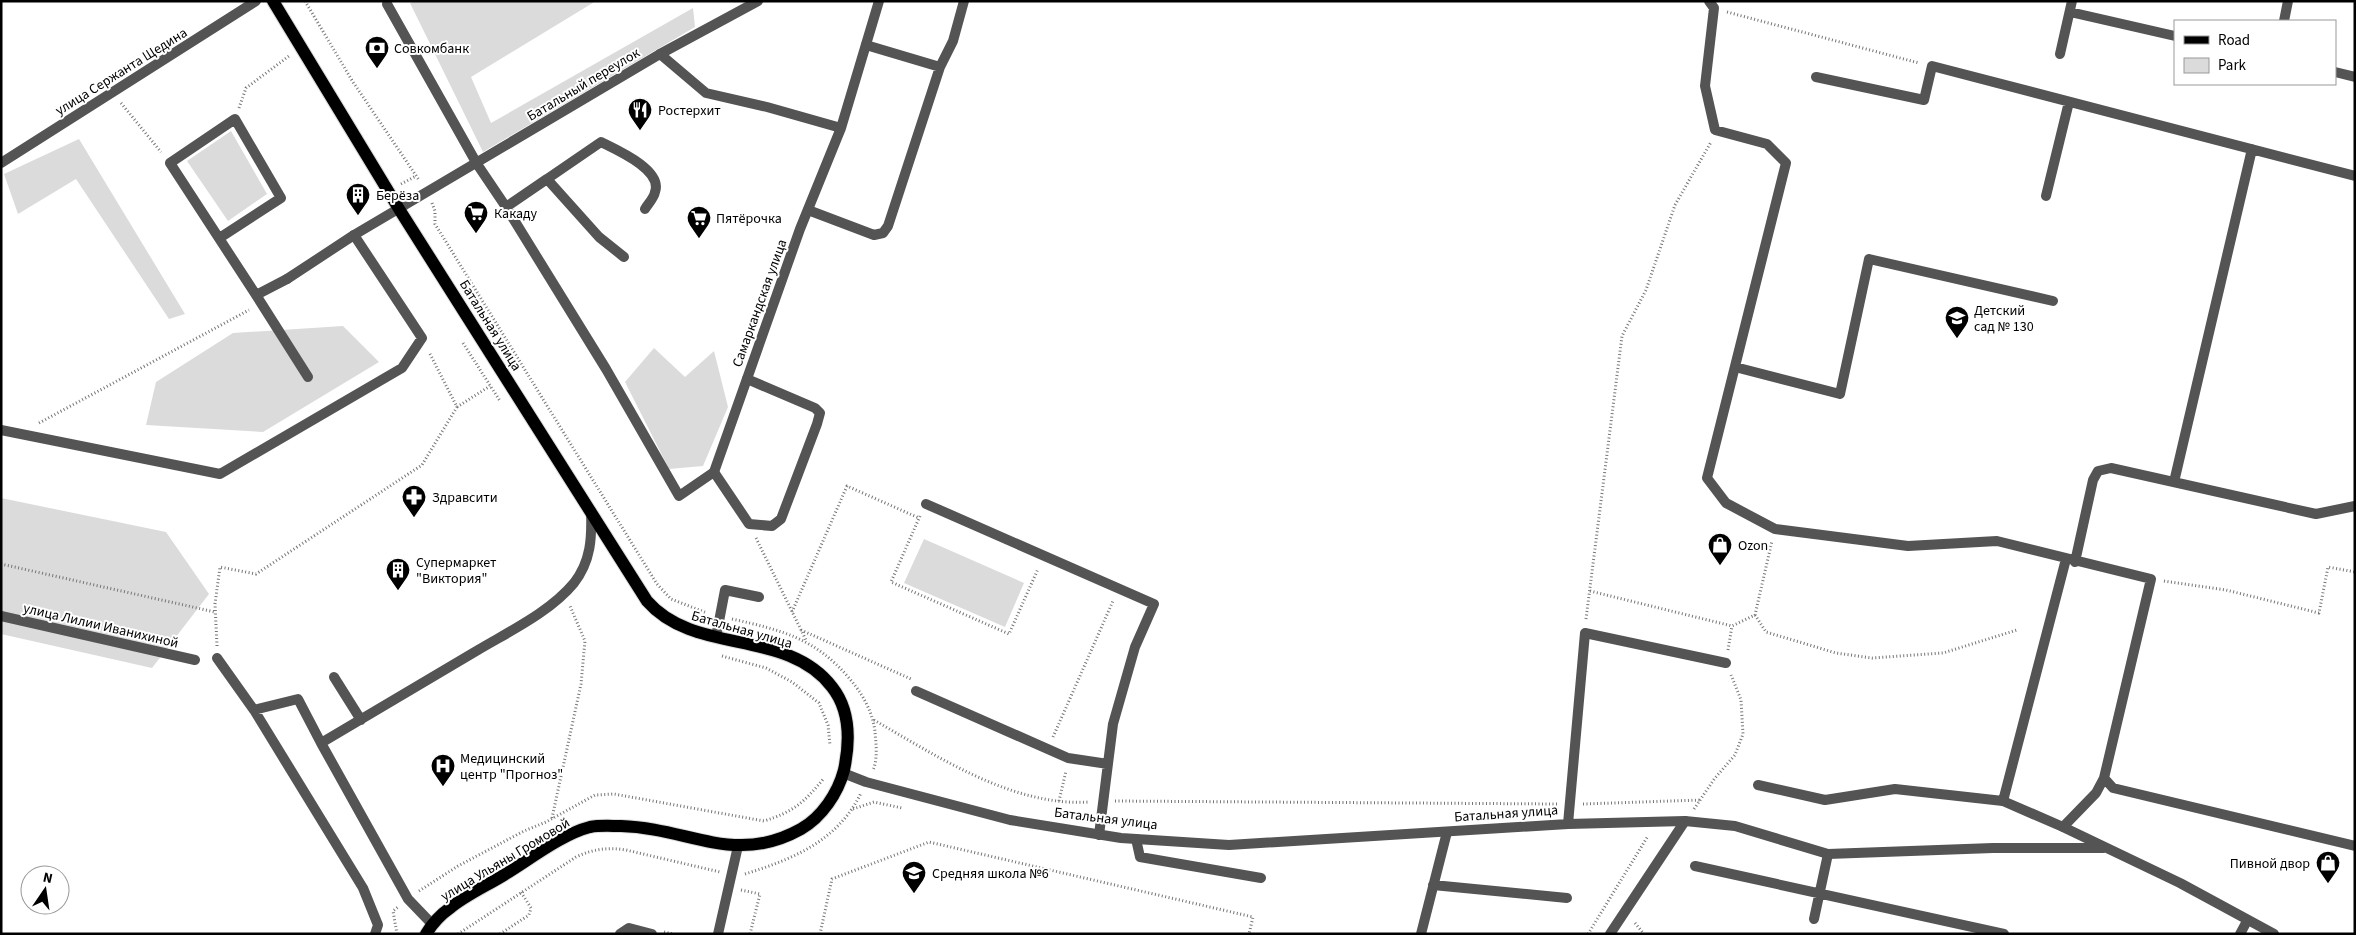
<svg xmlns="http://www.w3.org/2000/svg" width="2356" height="935" viewBox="0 0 2356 935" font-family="'Source Sans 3',sans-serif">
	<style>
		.green { fill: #dbdbdb }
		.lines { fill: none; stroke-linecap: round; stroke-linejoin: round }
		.primary-casing { stroke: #dbdbdb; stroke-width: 14 }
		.path { stroke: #767676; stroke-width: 3; stroke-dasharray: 1 2.5; stroke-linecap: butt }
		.lane { stroke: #545454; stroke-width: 10 }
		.street { stroke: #545454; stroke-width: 10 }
		.primary { stroke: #000; stroke-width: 12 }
		.labels { text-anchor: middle; stroke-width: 4; stroke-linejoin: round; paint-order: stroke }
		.poi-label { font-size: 14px; fill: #000; stroke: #fff; text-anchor: start }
		.street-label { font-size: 14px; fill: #000; stroke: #fff }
	</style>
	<rect width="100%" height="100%" fill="#fff"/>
	<path class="green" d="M414,1H596L471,77L491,123L693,8L695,27L483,152L410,3Z
		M231,131L267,194L228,221L187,161Z
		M79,139L185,314L169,319L76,179L18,214L4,174Z
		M343,326L379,362L263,432L146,425L156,382L233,333Z
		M654,348L685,377L714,351L728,407L703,466L669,469L625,382Z
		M1,498L166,532L209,594L152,668L1,634Z
		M924,539L1024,583L1005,627L904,583Z"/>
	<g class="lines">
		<defs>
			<path id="primary" d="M273,1L399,209L647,601C695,656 787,628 832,687C851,711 850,742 844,770C838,793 822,817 801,829C735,866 689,828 621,826C611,826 600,825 590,827C562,834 529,860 504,875C486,886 466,895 450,908C440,915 432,924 426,934"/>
		</defs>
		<use href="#primary" class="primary-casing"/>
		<path class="path" d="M305,1L353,82L419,180
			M1727,12L1919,63
			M121,103L161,152
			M239,108L246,88L289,56
			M401,184L416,176
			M432,203L435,211V224L657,584L671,599L707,613
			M463,343L500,401
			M457,407L490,386
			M39,423L249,310
			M920,516L891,582L1009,634L1038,569
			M756,538L806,640
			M1,564L215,612
			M2164,581L2226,590L2319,613L2328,567L2355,572
			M1590,591L1732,626L1755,615L1772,541
			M792,612L847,486L919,518
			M1755,615L1766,632L1836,653L1872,658L1943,653L2017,630
			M732,619C781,630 815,638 849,678C862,693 873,712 875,732C876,743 878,759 873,770
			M1586,619L1622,336L1646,290L1675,205L1711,142
			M801,630L911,679
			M217,646L215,604L220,567L256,574L422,465L457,407L429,352
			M1728,650L1732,626
			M722,656L766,668L792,682L819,703L828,725L830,745
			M874,720C938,757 1014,807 1089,802
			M1053,737L1113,601
			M1059,801L1066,771
			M1115,801L1557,804
			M1583,804L1700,800
			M853,809L874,802L902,808
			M1694,809L1715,778L1735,755L1743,734L1741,700L1731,675
			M552,818L581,684L585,641L570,606
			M745,874C793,859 838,841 861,793
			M741,890L760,894L750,934
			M419,891L458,866L524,831L546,822L595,795L614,794L764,821C793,812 805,802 824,778
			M1635,923L1644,934
			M664,932L673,934
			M397,934L393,911L398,907
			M458,934L576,857C593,849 608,847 626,850L720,872
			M500,934L529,915L531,908L521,892
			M820,934L832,879L929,842L1253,917L1249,934
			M1588,934L1648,836"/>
		<path class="lane" d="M1709,1L1714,8L1705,86L1715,130L1767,144L1786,163L1707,478L1726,503L1775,529L1908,546L1997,541L2151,579L2104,778L2096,793L2063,827
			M387,4L477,164L506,207L547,179L599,237L624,257
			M2070,12L2175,36
			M2284,21L2288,1
			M866,45L940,67L953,41L964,1
			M660,54L758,1
			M2060,54L2072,1
			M2335,72L2355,77
			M1816,77L1924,100L1932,66L2355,176
			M547,179L601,142C617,150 663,170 655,192C654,198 648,204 645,209
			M2046,196L2069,102
			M506,207L606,369L679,496L714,472L749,524L772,526L781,519L817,424L820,413L815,408L747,379
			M808,210L874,235L883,233L888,226L940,67
			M221,237L281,198L235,119L170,163L256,295L287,279
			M256,295L308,377
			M1735,367L1840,394L1869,259L2053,301
			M1,430L220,474L402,368L422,338L354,235
			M2174,482L2252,149
			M926,504L1154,604L1135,647L1113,724L1099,835
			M2075,562L2093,480L2098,471L2111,468L2316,514L2355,506
			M716,637L725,590L759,597
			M217,658L254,710L298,699L321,743
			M334,677L361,720
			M916,691L1068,758L1108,764
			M254,710L363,888L378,925L375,934
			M2104,778L2113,788L2355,846
			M1758,785L1825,800L1895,789L2003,801L2066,559
			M1136,839L1140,857L1261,878
			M1695,866L2004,934
			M1433,885L1567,898
			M1814,919L1828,854
			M432,924L408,899L321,743C374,712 426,681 478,650C510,631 550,612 574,583C591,561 592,538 591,511
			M620,934L629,928L652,934
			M718,934L738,846
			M1421,934L1447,832
			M1610,934L1685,821
			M2240,934L2247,921"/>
		<path class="street" d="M1,163L256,1
			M287,279L354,235L660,54L706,93L767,107L841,128
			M714,472L800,229L841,128L879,1
			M1,616L195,660
			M843,773L866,782L1010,820L1121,838L1229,845L1568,824L1685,821L1735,826L1828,854L1993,848H2104
			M2003,801L2063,827L2180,883L2274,934
			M1568,824L1585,633L1726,663"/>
		<use href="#primary" class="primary"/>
	</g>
	<defs>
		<symbol id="bank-pin" viewBox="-11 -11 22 30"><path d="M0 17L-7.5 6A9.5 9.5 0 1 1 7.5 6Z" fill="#000" stroke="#fff"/><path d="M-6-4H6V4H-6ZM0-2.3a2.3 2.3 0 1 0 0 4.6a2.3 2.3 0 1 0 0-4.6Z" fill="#fff"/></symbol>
		<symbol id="restaurant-pin" viewBox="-11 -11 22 30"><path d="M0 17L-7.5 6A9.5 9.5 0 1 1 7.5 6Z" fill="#000" stroke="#fff"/><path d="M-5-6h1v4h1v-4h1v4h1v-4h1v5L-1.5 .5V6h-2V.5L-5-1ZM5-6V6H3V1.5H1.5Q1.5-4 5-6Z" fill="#fff"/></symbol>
		<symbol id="building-pin" viewBox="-11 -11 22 30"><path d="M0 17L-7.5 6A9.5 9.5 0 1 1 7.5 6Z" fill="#000" stroke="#fff"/><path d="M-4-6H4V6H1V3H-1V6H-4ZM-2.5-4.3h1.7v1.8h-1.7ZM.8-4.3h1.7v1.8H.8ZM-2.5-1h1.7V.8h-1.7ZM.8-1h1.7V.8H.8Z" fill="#fff"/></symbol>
		<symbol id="supermarket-pin" viewBox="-11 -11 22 30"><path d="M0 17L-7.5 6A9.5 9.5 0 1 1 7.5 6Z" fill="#000" stroke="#fff"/><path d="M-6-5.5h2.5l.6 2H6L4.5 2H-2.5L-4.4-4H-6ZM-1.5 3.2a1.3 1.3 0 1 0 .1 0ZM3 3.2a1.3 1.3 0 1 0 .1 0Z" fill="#fff"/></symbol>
		<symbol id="school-pin" viewBox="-11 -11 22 30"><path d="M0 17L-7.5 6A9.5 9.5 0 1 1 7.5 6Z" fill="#000" stroke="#fff"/><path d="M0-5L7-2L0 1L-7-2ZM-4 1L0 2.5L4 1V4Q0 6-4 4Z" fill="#fff"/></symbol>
		<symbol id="pharmacy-pin" viewBox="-11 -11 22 30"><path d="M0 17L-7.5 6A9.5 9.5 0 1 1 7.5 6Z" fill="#000" stroke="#fff"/><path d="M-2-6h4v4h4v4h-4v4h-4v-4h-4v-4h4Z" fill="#fff"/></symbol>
		<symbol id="shop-pin" viewBox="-11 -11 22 30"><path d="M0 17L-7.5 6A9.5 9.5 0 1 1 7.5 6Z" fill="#000" stroke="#fff"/><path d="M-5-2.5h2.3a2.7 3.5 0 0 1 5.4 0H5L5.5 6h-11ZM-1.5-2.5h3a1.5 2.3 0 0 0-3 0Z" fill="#fff"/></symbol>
		<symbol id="hospital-pin" viewBox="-11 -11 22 30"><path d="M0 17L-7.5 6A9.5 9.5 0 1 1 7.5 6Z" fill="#000" stroke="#fff"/><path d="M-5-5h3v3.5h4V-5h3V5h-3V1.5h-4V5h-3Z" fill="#fff"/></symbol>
	</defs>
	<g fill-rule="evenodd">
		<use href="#bank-pin" x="363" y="34" width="28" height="38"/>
		<use href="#restaurant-pin" x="626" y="96" width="28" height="38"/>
		<use href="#building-pin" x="344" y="181" width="28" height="38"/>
		<use href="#supermarket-pin" x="462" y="199" width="28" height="38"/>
		<use href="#supermarket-pin" x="685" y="204" width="28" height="38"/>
		<use href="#school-pin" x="1943" y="304" width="28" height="38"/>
		<use href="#pharmacy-pin" x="400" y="483" width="28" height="38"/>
		<use href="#shop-pin" x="1706" y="531" width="28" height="38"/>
		<use href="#building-pin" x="384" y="556" width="28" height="38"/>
		<use href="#hospital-pin" x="429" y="752" width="28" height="38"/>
		<use href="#shop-pin" x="2314" y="849" width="28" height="38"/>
		<use href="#school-pin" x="900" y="859" width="28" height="38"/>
	</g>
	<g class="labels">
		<g class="poi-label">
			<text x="394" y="53">Совкомбанк</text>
			<text x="658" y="115">Ростерхит</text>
			<text x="376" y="200">Берёза</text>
			<text x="494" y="218">Какаду</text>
			<text x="716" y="223">Пятёрочка</text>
			<text x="1974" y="315">Детский<tspan x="1974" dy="16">сад № 130</tspan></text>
			<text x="432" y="502">Здравсити</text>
			<text x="1738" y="550">Ozon</text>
			<text x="416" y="567">Супермаркет<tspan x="416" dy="16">"Виктория"</tspan></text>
			<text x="460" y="763">Медицинский<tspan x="460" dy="16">центр "Прогноз"</tspan></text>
			<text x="2310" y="868" text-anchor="end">Пивной двор</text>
			<text x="932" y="878">Средняя школа №6</text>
		</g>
		<g class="street-label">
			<text transform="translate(121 71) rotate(-32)" y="5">улица Сержанта Щедина</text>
			<text transform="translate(583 84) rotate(-31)" y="5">Батальный переулок</text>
			<text transform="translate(759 303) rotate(-70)" y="5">Самаркандская улица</text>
			<text transform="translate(491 325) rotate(58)" y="5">Батальная улица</text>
			<text transform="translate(101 625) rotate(13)" y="5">улица Лилии Иванихиной</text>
			<text transform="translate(742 629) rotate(16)" y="5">Батальная улица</text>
			<text transform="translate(1506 813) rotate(-4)" y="5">Батальная улица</text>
			<text transform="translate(1106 818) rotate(7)" y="5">Батальная улица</text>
			<text transform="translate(505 859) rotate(-31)" y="5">улица Ульяны Громовой</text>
		</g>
	</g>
	<rect width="2356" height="935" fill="none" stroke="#000000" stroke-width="5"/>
	<rect x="2174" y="20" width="162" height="65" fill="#ffffff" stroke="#999999"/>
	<rect x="2184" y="36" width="25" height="8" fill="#000000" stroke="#999999"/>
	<text x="2218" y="45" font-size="15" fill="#000000">Road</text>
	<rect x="2184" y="58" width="25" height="15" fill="#dbdbdb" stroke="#999999"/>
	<text x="2218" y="70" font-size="15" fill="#000000">Park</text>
	<g transform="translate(45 890) rotate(13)"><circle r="24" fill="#ffffff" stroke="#999999"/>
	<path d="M0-4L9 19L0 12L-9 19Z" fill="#000000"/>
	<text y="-8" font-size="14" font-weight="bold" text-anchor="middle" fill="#000000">N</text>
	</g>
</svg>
